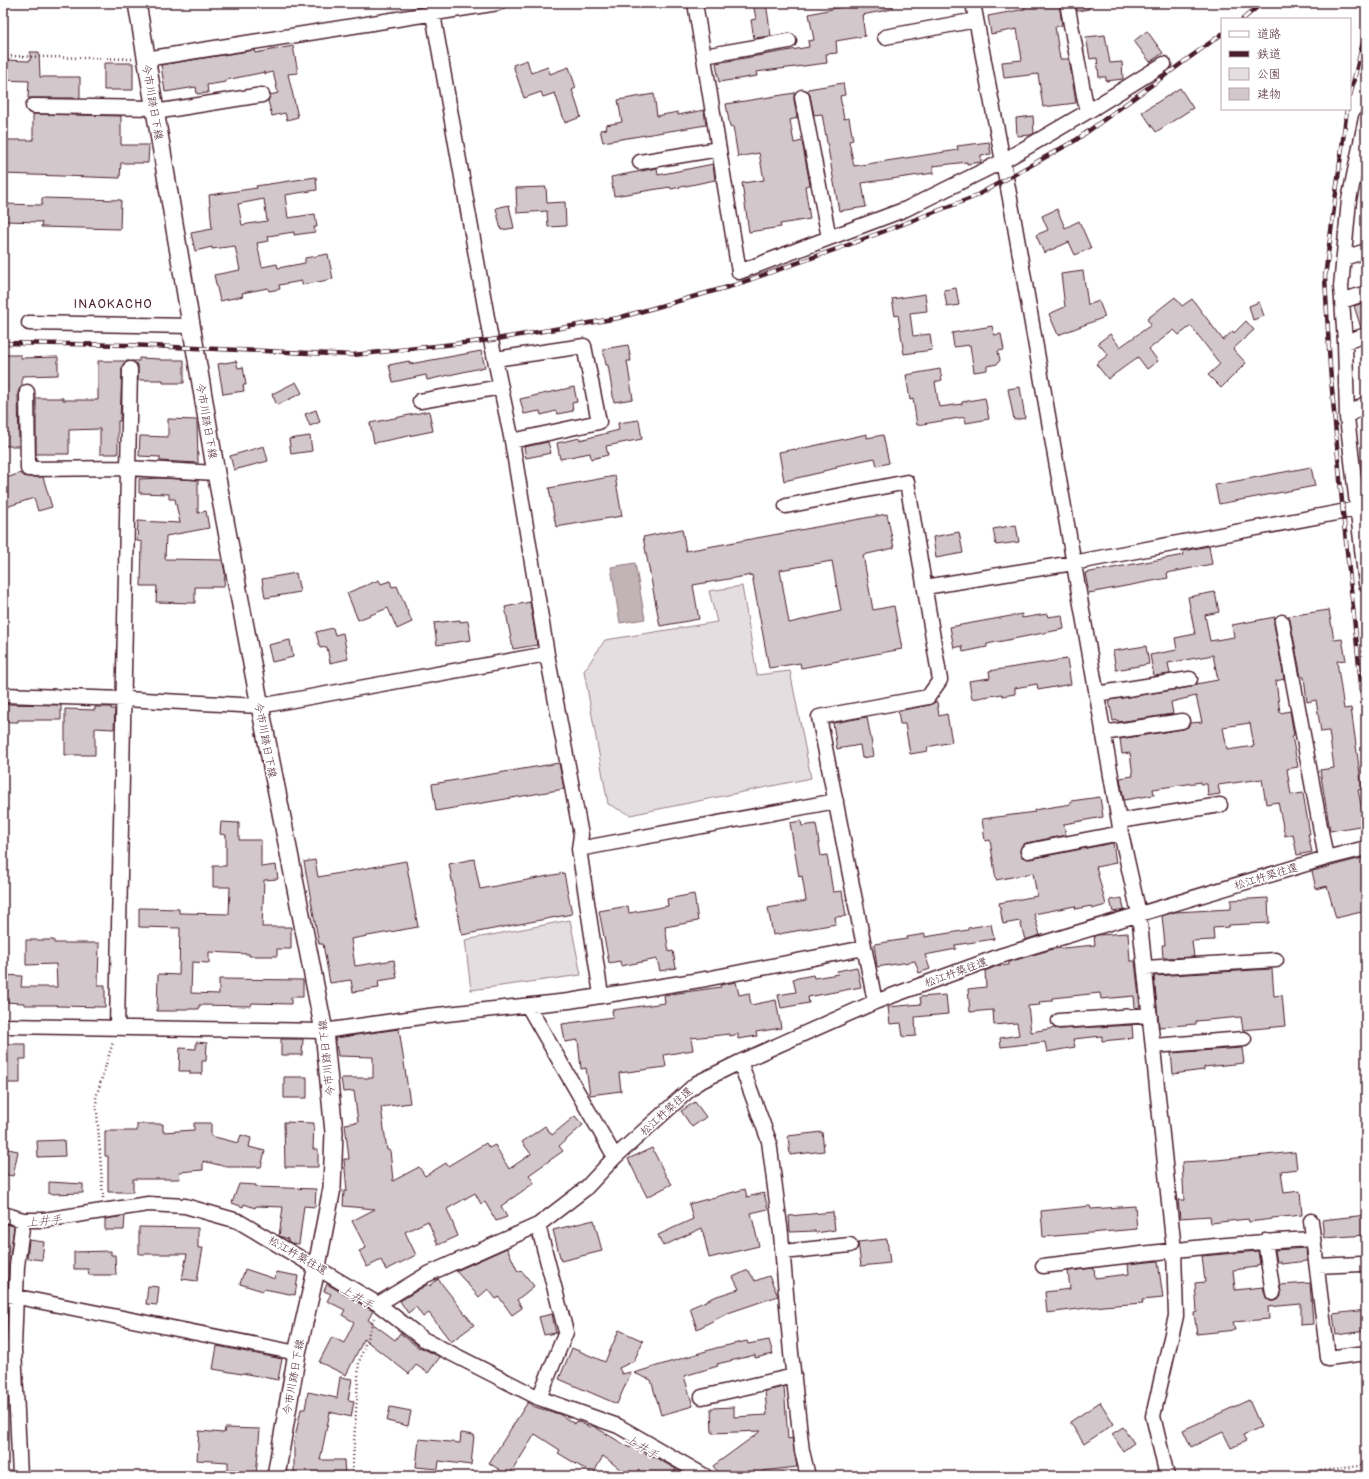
<svg xmlns="http://www.w3.org/2000/svg" width="1369" height="1479" viewBox="0 0 1369 1479" font-family="Pangolin,'Klee One',sans-serif">
	<style>
		.green { fill: #e5dee0; stroke: #987e86 }
		.water { fill: #c1b3b6; stroke: #91787e }
		.lines { fill: none; stroke-linecap: round; stroke-linejoin: round }
		.canal { stroke: #c1b3b6; stroke-width: 15 }
		.building { fill: #d2c7cb; stroke: #4a1f2b; fill-rule: evenodd }
		.minor-casing { stroke: #4a1f2b; stroke-width: 17 }
		.tertiary-casing { stroke: #4a1f2b; stroke-width: 20 }
		.path { stroke: #4a1f2b; stroke-width: 2.5; stroke-dasharray: 1 3; stroke-linecap: butt }
		.minor { stroke: #fff; stroke-width: 14 }
		.tertiary { stroke: #fff; stroke-width: 17 }
		.rail-casing { stroke: #4a1f2b; stroke-width: 4.5 }
		.rail { stroke: #fff; stroke-width: 3; stroke-dasharray: 9; stroke-linecap: butt }
		.labels { text-anchor: middle; stroke-width: 3; stroke-linejoin: round; paint-order: stroke }
		.street-label { font-size: 11px; fill: #4a1f2b; stroke: #fff }
		.water-label { font-size: 12px; font-style: italic; fill: #74535c; stroke: #fff }
		.quarter-label { font-size: 13px; letter-spacing: 1px; fill: #4a1f2b; stroke: #fff }
	</style>
	<rect width="100%" height="100%" fill="#fff"/>
	<filter id="ink" filterUnits="userSpaceOnUse"><feTurbulence type="fractalNoise" baseFrequency=".025" numOctaves="2"/><feDisplacementMap in="SourceGraphic" scale="8" xChannelSelector="R" yChannelSelector="G"/><feConvolveMatrix kernelMatrix="1 2 1 2 8 2 1 2 1" color-interpolation-filters="sRGB"/></filter>
	<g filter="url(#ink)">
		<path class="green" d="M742,586L757,675L790,671L811,778L630,815L608,804L584,671L605,640L717,622L709,591Z
			M570,920L581,975L471,990L465,940Z"/>
		<path class="water" d="M635,563L645,619L620,623L611,567Z"/>
		<g class="lines">
			<path class="canal" d="M645,1449L688,1476"/>
		</g>
		<path class="building" d="M753,3H766L771,36L754,38L751,20L756,19Z
			M840,3H893V9L862,15L865,36L836,41L837,53L826,54L827,63L756,72L757,76L719,82L716,63L809,47L808,41L814,40L809,14L841,7Z
			M1030,3H1059L1062,25L1055,27L1060,59H1069L1076,103L1043,107L1038,74L1004,78L1002,62L1022,60L1017,29L991,34L988,16L1025,9L1024,4Z
			M1076,3H1089V9L1077,11Z
			M1147,31L1163,53L1150,62L1134,41Z
			M1105,35L1110,63L1122,62L1123,79L1106,81V77H1099L1097,58L1090,59L1086,37Z
			M293,46L298,73L288,74L298,117L287,120L285,113L272,116L268,101L270,95L278,93L273,72L265,74V72L226,80V82L207,85L208,93L197,94L196,87L165,92L161,65L254,50L255,53Z
			M30,52H39L40,77H80V98H28L29,81L3,80V60L30,61Z
			M527,60L531,73L548,67L550,74L569,67L576,88L572,90L581,117L565,123L555,93L543,97L541,92L524,98L513,65Z
			M104,63H133V90H104Z
			M843,83L845,95L840,96L844,119L849,118L853,140L849,141L854,166L958,150L957,146L989,142L991,154L981,155V162L967,164V162L933,166L934,173L862,183L866,207L839,211L822,114L814,115L810,95L808,91V89Z
			M1180,88L1193,108L1156,132L1142,112Z
			M795,93L794,99L797,118L790,120L794,143L802,141L810,185L805,186L810,219L780,224L781,227L749,232L742,183L764,180L759,153L738,157L733,126L730,127L726,104Z
			M654,94L657,116L678,112V115L704,110L706,125L603,142L600,130L607,129L606,125L622,122L618,100Z
			M33,114L121,116V145H149L148,163H121L120,178L3,174V140H33Z
			M1033,116L1034,133L1031,135L1017,136L1016,118Z
			M713,164L715,180L671,189L670,187L614,196L611,177L657,168L658,175Z
			M316,177L317,190L285,195L288,218L315,214L317,227H314L315,232L294,235V232L268,236L269,241L257,243L262,267L277,264L278,268L305,263V258L328,254L333,279L302,285V281L279,285L280,289L269,291L268,288L242,293L243,296L220,301L214,275L240,270L235,246L212,249V247L195,251L191,233L212,229L209,195L257,188L256,186ZM264,199L267,221L242,225L238,204Z
			M546,187L547,203L565,202L566,226L548,227L547,211L517,213L516,188Z
			M42,198L121,200L120,229L41,227L42,222L3,221V204L42,205Z
			M509,205L514,228L501,230L496,208Z
			M1057,209L1065,228L1079,221L1091,248L1075,255L1069,242L1044,253L1036,235L1048,230L1042,216Z
			M1083,271L1088,305L1099,301L1105,317L1058,335L1049,314L1065,307L1061,274Z
			M956,288L959,305L947,307L944,290Z
			M925,294L927,311L910,313L913,336L930,334L932,350L904,354L898,315L895,316L892,299Z
			M1175,297L1182,306L1192,299L1223,340L1233,331L1234,333L1246,321L1254,330L1233,349L1246,363L1221,388L1208,375L1220,364L1191,326L1179,335L1174,330L1149,349L1158,361L1147,369L1138,357L1108,379L1096,364L1108,355L1098,343L1110,334L1120,347L1151,325L1147,319Z
			M1259,302L1264,316L1253,320L1249,306Z
			M1366,302V327L1361,328L1354,306Z
			M992,326L994,335L1001,334L1004,350L998,351L1000,360L997,364L987,366V370L974,372L970,345L954,347L952,333Z
			M628,345L631,361H627L633,399L614,402L608,365H606L603,349Z
			M481,351L485,367L427,380L426,375L393,382L389,365L409,361L410,364Z
			M3,355H21V358L58,357V375L22,376V385L18,392L19,446H3Z
			M139,358L160,359V360H184V383H163V380H138V365L131,361H139Z
			M98,361H129L123,364L122,369L120,421H118V454H100V429L69,430V454H36V398H63V400H98Z
			M236,361L238,368L243,367L246,385H243L244,391L223,394L218,364Z
			M940,369L942,380L935,382L939,407L962,404V402L985,398L989,419L966,423L965,417L917,425L913,399L910,400L906,375Z
			M296,382L302,393L277,405L272,394Z
			M574,387L577,402L572,403L573,411L557,414L556,411L541,415L540,411L524,414L520,399Z
			M1020,387L1025,418L1014,420L1008,389Z
			M316,410L320,422L310,426L305,414Z
			M429,411L433,431L374,443L370,423Z
			M168,419L197,420L198,463L160,461V457L139,456L140,436L168,437Z
			M639,420L642,439L606,446L608,455L591,459L590,453L560,459L557,443L580,438V440L619,430L618,423Z
			M867,434V438L883,435L889,463L877,466L875,458L836,466L837,468L823,471V472L784,481L779,452L795,449V450Z
			M310,436L312,451L291,454L289,439Z
			M548,442L551,453L526,458L524,447Z
			M264,446L268,461L234,470L230,456Z
			M1311,467L1315,486L1219,504L1215,485Z
			M21,473L24,476L28,477H43L52,507L38,511L34,498L3,508V479Z
			M615,476L622,516L556,527L549,488Z
			M160,478L198,480V513L206,511L209,528L166,536L165,559L222,560L225,572L224,587H195V603L156,602L157,586H141L142,542L137,541L138,521L180,523L175,499H169V494L139,493V479Z
			M887,514L894,548L863,555L873,610L894,606L902,649L801,668L800,663L769,668L752,575L693,585L699,619L660,626L643,537L682,529L686,551ZM832,561L841,611L789,623L780,570Z
			M1016,525L1019,542L996,545L993,529Z
			M959,532L963,553L936,558L933,537Z
			M1209,546L1212,564L1167,573L1168,578L1089,593L1085,573L1184,555L1183,551Z
			M296,573L300,592L265,598L262,579Z
			M379,580L381,584L390,581L392,587L397,586L412,622L397,629L388,608L358,620L347,593Z
			M1215,592L1219,612L1205,615L1210,641L1234,637L1232,625L1275,617L1274,624L1284,679L1276,681L1280,713L1290,711L1294,735L1292,736L1298,767L1287,769L1291,795L1303,793L1310,834H1308L1312,852L1297,855L1293,834L1285,836L1278,802L1266,804L1262,779L1218,785L1220,794L1208,796L1207,784H1201V782L1153,789L1154,795L1124,800L1120,778L1133,776L1130,753L1122,754L1120,739L1183,729L1188,727L1190,723L1202,722L1196,696L1171,702L1173,714L1118,722V720L1113,721L1109,700L1191,687L1196,684L1218,680L1213,655L1168,663L1170,674L1154,676L1150,655L1177,650L1175,638L1195,634L1188,597ZM1250,723L1254,746L1227,750L1223,727Z
			M530,602L537,645L513,649L505,607Z
			M1329,610L1334,640L1342,639L1346,660L1337,661L1344,709L1351,708L1362,789L1358,790L1365,825L1330,831L1320,770L1334,768L1329,731L1321,732L1316,700L1307,702L1304,677H1301L1290,620L1288,616Z
			M1022,614V618L1047,614L1048,617L1062,615L1064,629L987,644V647L963,652L962,646L954,648L950,627Z
			M460,620V622L468,621L471,640L437,645L434,623Z
			M333,628L335,635L343,633L348,659L330,663L327,647L320,648L316,632Z
			M290,640L293,657L272,662L268,645Z
			M1146,646L1149,664L1116,670L1113,651Z
			M1067,659L1071,684L1038,690L1037,684L1015,688V694L1003,696L1002,694L972,699L969,681L990,678L989,671Z
			M935,702H937L939,716L947,714L952,742L927,747L928,751L910,754L905,724H900L898,711L930,705Z
			M3,704L61,705V720H18V722H3Z
			M95,707H111V709H115L114,729L95,728V755H65V709L95,710Z
			M867,717L874,756L862,758L860,745L837,749L833,723Z
			M559,763L564,789L436,811L432,784Z
			M1100,797L1103,817L1064,824L1066,835L1026,843L1022,845L1020,852L1022,857L1030,859L1113,843L1116,863L1096,867L1106,905L1092,909L1091,906L1076,909L1075,906L1034,914L1040,935L1025,940L1020,921L1003,924L999,903L1037,896L1033,873L996,880L990,840L985,841L982,819L1035,812L1034,810L1071,804V801Z
			M801,821L802,826L816,824L821,856L827,855L833,892L842,891L846,916L835,917L836,924L773,935L768,908L806,901L802,876L799,877L790,823Z
			M221,822L239,823V840H261V867L276,865L278,879L264,880L262,927H291V949H277V956H249V954L209,952V963L192,962L191,993L219,994V979L303,980V997H291V1004L252,1003L251,1006L199,1005V1009H177V1011H157L158,974L179,975L180,928L139,927V908L179,909V913L229,914L230,887H213V866H226V835L220,834Z
			M1366,857V911L1336,918L1327,886L1316,889L1312,871Z
			M474,859L480,889L564,873L572,914L462,935L449,864Z
			M315,860L318,877L406,861L418,927L351,939L355,966L394,960L397,978L378,981L379,988L353,992L351,980L330,983L323,944H319L304,862Z
			M694,894L698,921L665,927L669,952L673,951L676,968L660,971L657,959L621,966L620,961L609,963L599,911L628,906L629,913L668,906L667,899Z
			M1122,898L1124,910L1113,912L1110,900Z
			M1268,898L1269,923L1229,925V927L1213,928L1214,940L1192,941L1194,957L1163,958L1162,945H1165L1162,916L1175,912L1231,909V900Z
			M991,924L994,939L955,945L956,949L925,955L930,969L919,973L915,961L877,967L874,944L907,939V937L925,934V937L968,930V928Z
			M1128,933L1130,961H1135L1140,1007L1135,1008L1134,996L1101,999L1100,993L1052,998V1001L1039,1002L1040,1005L1028,1006L1031,1032L1054,1028L1060,1029L1132,1025L1133,1038L1102,1041V1036L1073,1039L1075,1047L1047,1052L1045,1042L1001,1047L1000,1038L1019,1035L1017,1023L994,1025L993,1010L970,1012L968,989L986,987L985,971L997,966L1009,965V962L1053,949L1095,945L1094,936L1098,935Z
			M26,940H54V943H99L98,985H105V1007L57,1006V1005H24V1003L3,1002V975L22,976L21,987H57L56,964L26,965Z
			M857,967L861,987L808,997L809,1003L781,1008L778,995L796,992L793,979L813,975L814,978L838,974L837,971Z
			M1272,969L1274,996L1282,995L1285,1026L1243,1030L1241,1017L1196,1021V1024L1159,1027L1154,976Z
			M736,982L739,995L749,993L751,1005L776,1000L781,1028L756,1032L757,1036L738,1039V1034L730,1036V1034L691,1038L693,1050L664,1055L666,1067L619,1073L621,1091L590,1095L586,1068L581,1069L578,1040L565,1042L562,1024L613,1017L612,1010L665,1003L664,995L721,987L720,985Z
			M946,995L948,1014L915,1017L916,1036L903,1037L901,1023L890,1024L888,1007L921,1004L920,997Z
			M399,1029L410,1103L381,1107L387,1150H390L393,1181L419,1167L425,1176L446,1163L448,1166L486,1143L489,1148L495,1145L509,1169L531,1154L522,1142L545,1126L552,1135L575,1116L583,1125L559,1146L563,1151L529,1175L534,1183L501,1206L507,1217L496,1221L485,1202L481,1204L475,1193L447,1209L458,1236L438,1245L428,1221L405,1232L416,1255L386,1270L381,1260L367,1267L359,1251L366,1248L352,1221L375,1209L343,1206L344,1191H347L344,1159H349L345,1124L358,1122L354,1091L343,1092L341,1078H373V1057L338,1056L335,1038Z
			M281,1039H303L302,1055H281Z
			M196,1042L207,1043L206,1061H202V1074H190V1071H179L180,1048L196,1049Z
			M4,1044H26V1059H20V1083H3Z
			M1242,1048L1244,1063L1204,1067V1070L1173,1074L1171,1053Z
			M284,1077H307V1098H284Z
			M695,1102L706,1117L692,1127L681,1111Z
			M284,1122L314,1123L313,1149H318V1167H285Z
			M194,1123H211V1136L238,1143L241,1135L251,1138L249,1147L265,1151L261,1167H227L203,1161V1170L179,1172L180,1179H133V1192H108V1156H105V1131H137V1124H163V1132L194,1130Z
			M822,1132L824,1151L790,1155L788,1136Z
			M64,1140L65,1156L38,1157L37,1141Z
			M3,1148L18,1151L13,1176L3,1174Z
			M652,1148L666,1176L672,1184L647,1197L628,1159Z
			M1295,1152L1297,1169L1281,1171L1284,1193L1300,1191L1302,1215L1272,1218V1219L1249,1222L1248,1219L1211,1223L1210,1216L1180,1218L1178,1200H1184L1182,1162L1217,1160Z
			M49,1182L83,1184V1193L49,1194Z
			M239,1184L256,1185V1187L316,1189L315,1207L304,1206L299,1244L291,1243L288,1241V1239L279,1236L283,1207L256,1206L255,1208L244,1204L243,1207L232,1203Z
			M745,1189L747,1197L764,1193L768,1209L751,1213L759,1246L709,1258L702,1228L663,1246L658,1235L693,1219L689,1204Z
			M1090,1206L1091,1209L1135,1206L1137,1229L1043,1237L1041,1211Z
			M833,1212L835,1230L816,1233L815,1231L790,1232L789,1216Z
			M1366,1215V1235L1324,1238L1322,1220Z
			M125,1216L124,1230H105V1219Z
			M594,1220L602,1251L561,1261L553,1230Z
			M3,1223L14,1226L9,1265L8,1286H3Z
			M139,1227L198,1228V1248H203L197,1281L182,1279L187,1254H139Z
			M887,1239L890,1263L861,1266L858,1242Z
			M29,1240L44,1242L42,1260L27,1258Z
			M507,1248L518,1272L521,1270L534,1286L517,1300L522,1308L512,1315L499,1297L496,1299L488,1289L479,1297L456,1271Z
			M1306,1248L1307,1261L1281,1264V1262H1277L1275,1250Z
			M111,1251V1255H115L116,1275H89L88,1269H74V1252Z
			M1258,1251L1260,1264L1257,1265V1267L1233,1270L1235,1290L1263,1287L1266,1298L1270,1301H1274L1278,1300L1281,1296L1280,1285L1310,1283L1313,1324L1301,1325V1304L1268,1307L1269,1319L1233,1322L1235,1330L1197,1334L1194,1313L1197,1312L1195,1283L1205,1282L1202,1256Z
			M1158,1261L1163,1298L1142,1300L1143,1303L1103,1306L1047,1313L1045,1292L1070,1289L1068,1271L1094,1268L1095,1278L1129,1274L1128,1264Z
			M245,1269L275,1279L276,1272L298,1276L295,1295L264,1289L263,1291L240,1284Z
			M748,1270L755,1281L769,1276L778,1296L728,1313L697,1329L690,1308L717,1296L739,1289L733,1277Z
			M438,1279L474,1325L451,1342L429,1313L423,1317L416,1307L408,1313L400,1301L428,1284L430,1286Z
			M327,1284L373,1311L368,1320L395,1340L400,1333L419,1348L420,1347L440,1357L428,1373L416,1365L409,1374L364,1339L346,1375L319,1362L332,1337L344,1343L354,1322L342,1315L345,1310L327,1301L331,1294L324,1291Z
			M148,1286L159,1287L157,1305L146,1304Z
			M1366,1310V1331L1336,1335L1333,1314Z
			M552,1314L556,1333L544,1335L539,1317Z
			M619,1330L643,1341L634,1361L619,1368L622,1374L631,1372L617,1404L559,1379L572,1348L605,1362Z
			M769,1340L773,1354L755,1358V1355L717,1364L718,1366L684,1376L693,1406L661,1415L651,1380L634,1373L716,1348L747,1341L748,1344Z
			M217,1346L282,1359L278,1380L242,1373V1374L213,1369Z
			M340,1377L352,1379L348,1400L354,1401L351,1417L330,1412L320,1460H344L345,1476H294V1442L301,1409H305L308,1392L337,1398Z
			M784,1387L788,1439L792,1438L797,1467L762,1471L766,1476H721L713,1466L761,1431L712,1433L711,1408L734,1407V1417L767,1415L765,1391Z
			M1249,1400L1261,1427L1243,1435L1246,1441L1231,1448L1223,1432L1191,1447L1183,1430Z
			M528,1402L535,1407L559,1414L575,1424L577,1421L590,1427L591,1425L595,1427L630,1448L633,1444L648,1455L649,1454L676,1469L672,1476H629L603,1456L593,1474L558,1453L560,1450L535,1434L509,1476L489,1463Z
			M1100,1402L1114,1424L1084,1444L1070,1422Z
			M390,1407L411,1411L408,1426L387,1421Z
			M1123,1427L1134,1443L1123,1451L1112,1434Z
			M225,1428L260,1429L256,1476H236V1470H228V1462L197,1460L199,1431L224,1433Z
			M461,1433L474,1435L471,1465L439,1461L438,1469L416,1467L419,1439L460,1443Z"/>
		<g class="lines">
			<defs>
				<path id="minor" d="M431,3L491,340L512,441L547,654L581,835L579,849L601,995
					M695,3L739,272L906,209L1003,161L1087,112L1164,64
					M973,3L1011,204L1121,833L1139,914L1174,1250L1176,1316L1153,1416L1167,1476
					M1067,3L1087,112
					M885,37L976,20
					M704,56L789,41
					M146,59L498,3
					M802,97L829,238
					M33,106L155,108
					M155,112L262,95
					M1366,118L1349,200L1341,287L1345,342L1347,417L1366,584
					M640,162L719,149
					M1344,258L1366,251
					M1342,301L1366,293
					M29,323L191,326
					M1345,342L1366,335
					M495,359L584,346L599,422L512,441
					M27,392L28,469L128,468L216,473
					M420,401L501,387
					M1347,417L1366,403
					M786,506L907,482L940,680L928,697L819,717L875,1002
					M925,587L1073,563L1357,509
					M1282,622L1326,858
					M1096,694L1190,679
					M3,695L124,699L260,706L547,654
					M1103,733L1182,721
					M1119,821L1220,805
					M579,849L836,801
					M1028,851L1121,833
					M1145,968L1276,960
					M528,1006L615,1157
					M1059,1021L1150,1015
					M3,1026L324,1031L428,1016L569,1001L706,979L864,948
					M117,1028L130,369
					M1153,1046L1244,1039
					M740,1062L769,1141L781,1234L791,1353L802,1451L808,1476
					M3,1214L23,1220H44L148,1204L185,1206L238,1221L378,1304L423,1339L539,1398L618,1426L705,1476
					M1311,1221L1328,1358L1366,1353
					M538,1225L566,1332L539,1398
					M1265,1241L1273,1293
					M783,1252L850,1245
					M1043,1266C1133,1255 1223,1243 1313,1239
					M1317,1266L1361,1264
					M3,1294L297,1353
					M378,1304L426,1275L538,1225L585,1189L615,1157L697,1083L740,1062L875,1002L1000,956L1326,858L1366,848
					M702,1397L794,1376
					M20,1476L14,1348L17,1266L23,1220"/>
				<path id="tertiary" d="M137,3L216,473L260,706L324,1031L334,1132L332,1188L317,1266L297,1353L276,1476"/>
			</defs>
			<use href="#minor" class="minor-casing"/>
			<use href="#tertiary" class="tertiary-casing"/>
			<path class="path" d="M3,56L132,59
				M103,1198L96,1097L113,1042
				M352,1476L359,1362L374,1318
				M1281,1476L1366,1465"/>
			<use href="#minor" class="minor"/>
			<use href="#tertiary" class="tertiary"/>
			<defs>
				<path id="rail" d="M1243,19L1262,3
					M1350,96L1366,30
					M1347,109L1325,277L1330,367L1343,513L1366,731
					M3,343L129,345L353,355L491,340L618,318L735,285L848,245L974,197L1076,140L1222,34"/>
			</defs>
			<use href="#rail" class="rail-casing"/>
			<use href="#rail" class="rail"/>
		</g>
	</g>
	<g class="labels">
		<g class="street-label">
			<text transform="translate(153 102) rotate(80)" y="4">今市川跡日下線</text>
			<text transform="translate(207 421) rotate(80)" y="4">今市川跡日下線</text>
			<text transform="translate(266 740) rotate(79)" y="4">今市川跡日下線</text>
			<text transform="translate(1266 876) rotate(-17)" y="4">松江杵築往還</text>
			<text transform="translate(956 972) rotate(-20)" y="4">松江杵築往還</text>
			<text transform="translate(326 1058) rotate(-96)" y="4">今市川跡日下線</text>
			<text transform="translate(666 1111) rotate(-42)" y="4">松江杵築往還</text>
			<text transform="translate(298 1255) rotate(30)" y="4">松江杵築往還</text>
			<text transform="translate(293 1377) rotate(-80)" y="4">今市川跡日下線</text>
		</g>
		<g class="water-label">
			<text transform="translate(44 1221) rotate(-5)" y="4">上井手</text>
			<text transform="translate(357 1297) rotate(31)" y="4">上井手</text>
			<text transform="translate(642 1447) rotate(32)" y="4">上井手</text>
		</g>
		<g class="quarter-label">
			<text x="113" y="308">INAOKACHO</text>
		</g>
	</g>
	<rect width="1369" height="1479" fill="none" stroke="#fff" stroke-width="16"/>
	<rect x="8" y="8" width="1353" height="1463" fill="none" stroke="#4a1f2b" stroke-width="1.5" filter="url(#ink)"/>
	<rect x="1221" y="18" width="130" height="92" fill="#ffffff" stroke="#b7a5aa"/>
	<rect x="1229" y="31" width="20" height="6" fill="#ffffff" stroke="#b7a5aa"/>
	<text x="1257" y="38" font-size="12" fill="#4a1f2b">道路</text>
	<rect x="1229" y="51" width="20" height="6" fill="#4a1f2b" stroke="#b7a5aa"/>
	<text x="1257" y="58" font-size="12" fill="#4a1f2b">鉄道</text>
	<rect x="1229" y="68" width="20" height="12" fill="#e5dee0" stroke="#b7a5aa"/>
	<text x="1257" y="78" font-size="12" fill="#4a1f2b">公園</text>
	<rect x="1229" y="88" width="20" height="12" fill="#d2c7cb" stroke="#b7a5aa"/>
	<text x="1257" y="98" font-size="12" fill="#4a1f2b">建物</text>
</svg>
